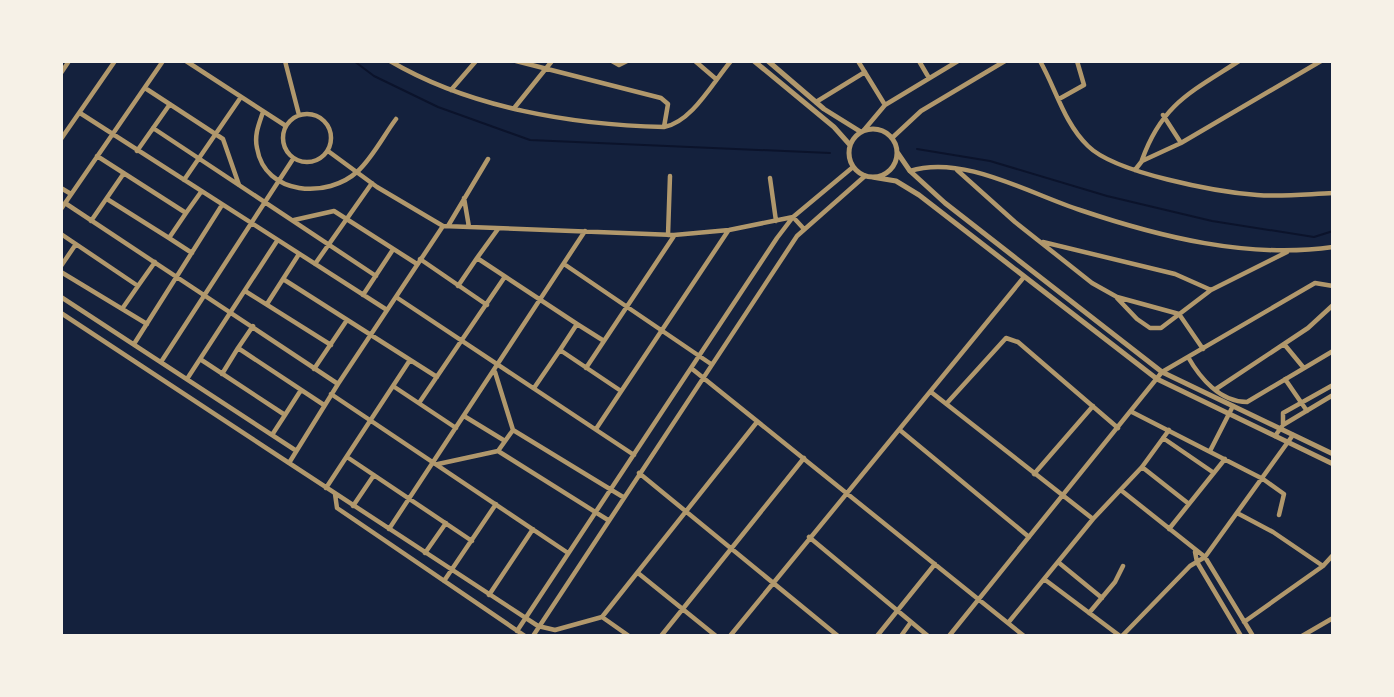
<svg xmlns="http://www.w3.org/2000/svg" width="1394" height="697" viewBox="0 0 1394 697" font-family="'Golos Text',sans-serif">
	<style>
		.lines { fill: none; stroke-linecap: round; stroke-linejoin: round }
		.stream { stroke: #0b132b; stroke-width: 2 }
		.minor { stroke: #b1986c; stroke-width: 4.5 }
		.tertiary { stroke: #b1986c; stroke-width: 5 }
	</style>
	<rect width="100%" height="100%" fill="#14213d"/>
	<g class="lines">
		<path class="stream" d="M354,61L374,76L438,107L530,140L830,153
			M917,149L990,161L1107,196L1212,221L1314,237L1333,231"/>
		<path class="minor" d="M186,61L286,126
			M285,61L299,115
			M390,61C470,108 573,125 664,127C692,122 713,82 731,61
			M516,61L661,98L668,104L664,127
			M612,61L619,65L627,61
			M695,61L716,79
			M858,61L885,105
			M919,61L929,78
			M1040,61C1056,89 1064,123 1088,146C1115,173 1217,192 1257,195C1282,197 1308,194 1333,193
			M61,73L69,61
			M145,88L223,139L239,185
			M451,90L476,61
			M1059,99L1084,85L1077,61
			M816,102L865,72
			M515,107L552,61
			M263,112C259,124 254,135 257,148C265,196 328,199 358,171C373,157 384,135 396,119
			M80,113L387,310
			M283 138a24 24 0 1 1 48 0a24 24 0 1 1-48 0Z
			M1163,115L1181,143
			M153,128L376,276
			M864,130L885,105L958,61
			M892,138L921,111L1005,61
			M61,139L115,61
			M137,151L170,104
			M328,151L377,187L443,226L674,235L729,230L793,217L804,229
			M97,156L186,213L201,192
			M1142,160C1162,104 1191,92 1239,61
			M957,170L1015,222L1092,283L1117,297L1179,314L1203,349
			M1135,170L1142,161L1181,143L1321,61
			M910,171C963,154 1030,194 1080,210C1160,237 1248,259 1333,247
			M770,178L776,221
			M184,180L241,97
			M61,188L71,194
			M464,198L469,227
			M107,199L169,238
			M65,203L338,384
			M61,209L163,61
			M186,213L169,238L192,253
			M294,220L334,211L417,264
			M91,221L124,173
			M443,226L338,384L289,463L538,626L555,630L602,617L629,636
			M448,226L488,159
			M498,229L477,258L577,324
			M61,234L138,286L155,262
			M668,235L670,176
			M1043,242L1175,274L1211,290
			M420,259L487,305
			M315,264L372,183
			M564,264L711,364
			M61,266L76,244
			M61,272L147,324
			M283,279L437,377
			M458,286L477,258
			M245,291L331,345
			M363,295L392,251
			M61,297L295,450
			M396,297L634,455
			M1117,298L1137,319L1150,328H1161L1211,290L1287,252
			M267,304L299,254
			M122,309L138,286
			M61,313L289,463
			M604,341L577,324L560,350L621,391
			M134,344L222,205
			M1284,344L1303,367
			M238,348L253,326
			M1188,357C1200,378 1220,402 1247,402L1333,351
			M200,359L285,415L301,390
			M161,362L293,159
			M586,368L674,236
			M691,368L1024,636
			M314,369L347,320
			M495,372L513,430L623,497
			M222,374L238,348L324,405
			M187,379L277,241
			M1285,379L1307,411
			M393,386L456,428
			M534,388L560,350
			M1216,389L1308,328L1333,305
			M931,392L1093,519
			M331,394L568,553
			M419,403L504,278
			M947,403L1006,338L1018,342L1118,428
			M1132,412L1263,479L1284,494L1279,515
			M464,416L505,441
			M1283,425V413L1333,385
			M596,429L728,231
			M901,431L1029,537
			M272,435L285,415
			M1275,436L1283,425L1333,395
			M1163,438L1214,473
			M498,451L513,430
			M1210,451L1233,406
			M347,457L472,541
			M438,464L498,451L608,520
			M1142,467L1189,504
			M639,473L838,636
			M1034,474L1093,406
			M326,488L410,360
			M1122,491L1205,557L1253,636
			M335,494L337,508L525,636
			M353,506L374,475
			M1239,514L1273,532L1323,566L1333,555
			M389,529L585,231
			M1169,529L1225,459
			M809,537L928,636
			M1195,552L1197,562L1241,636
			M425,553L446,523
			M1058,562L1102,598
			M638,573L716,636
			M1044,579L1120,636
			M444,581L496,504
			M489,595L533,529
			M1089,613L1115,582L1123,566
			M602,617L757,422
			M1244,622L1323,566
			M1008,623L1093,519L1142,467L1169,430
			M517,631L777,238L793,217L853,167
			M533,636L797,236L865,176
			M661,636L804,458
			M730,636L1024,277
			M877,636L935,564
			M901,636L911,622
			M949,636L1162,372L1315,283L1333,286
			M1122,636L1190,566L1205,557L1293,435
			M1302,636L1333,618"/>
		<path class="tertiary" d="M754,61L834,127L850,145
			M768,61L824,109L861,132
			M849 153a24 24 0 1 1 48 0a24 24 0 1 1-48 0Z
			M897,152L910,171L945,203L1162,372L1333,454
			M872,177L896,181L919,195L1157,379L1333,464"/>
	</g>
	<rect width="1394" height="697" fill="none" stroke="#f6f1e7" stroke-width="126"/>
</svg>
